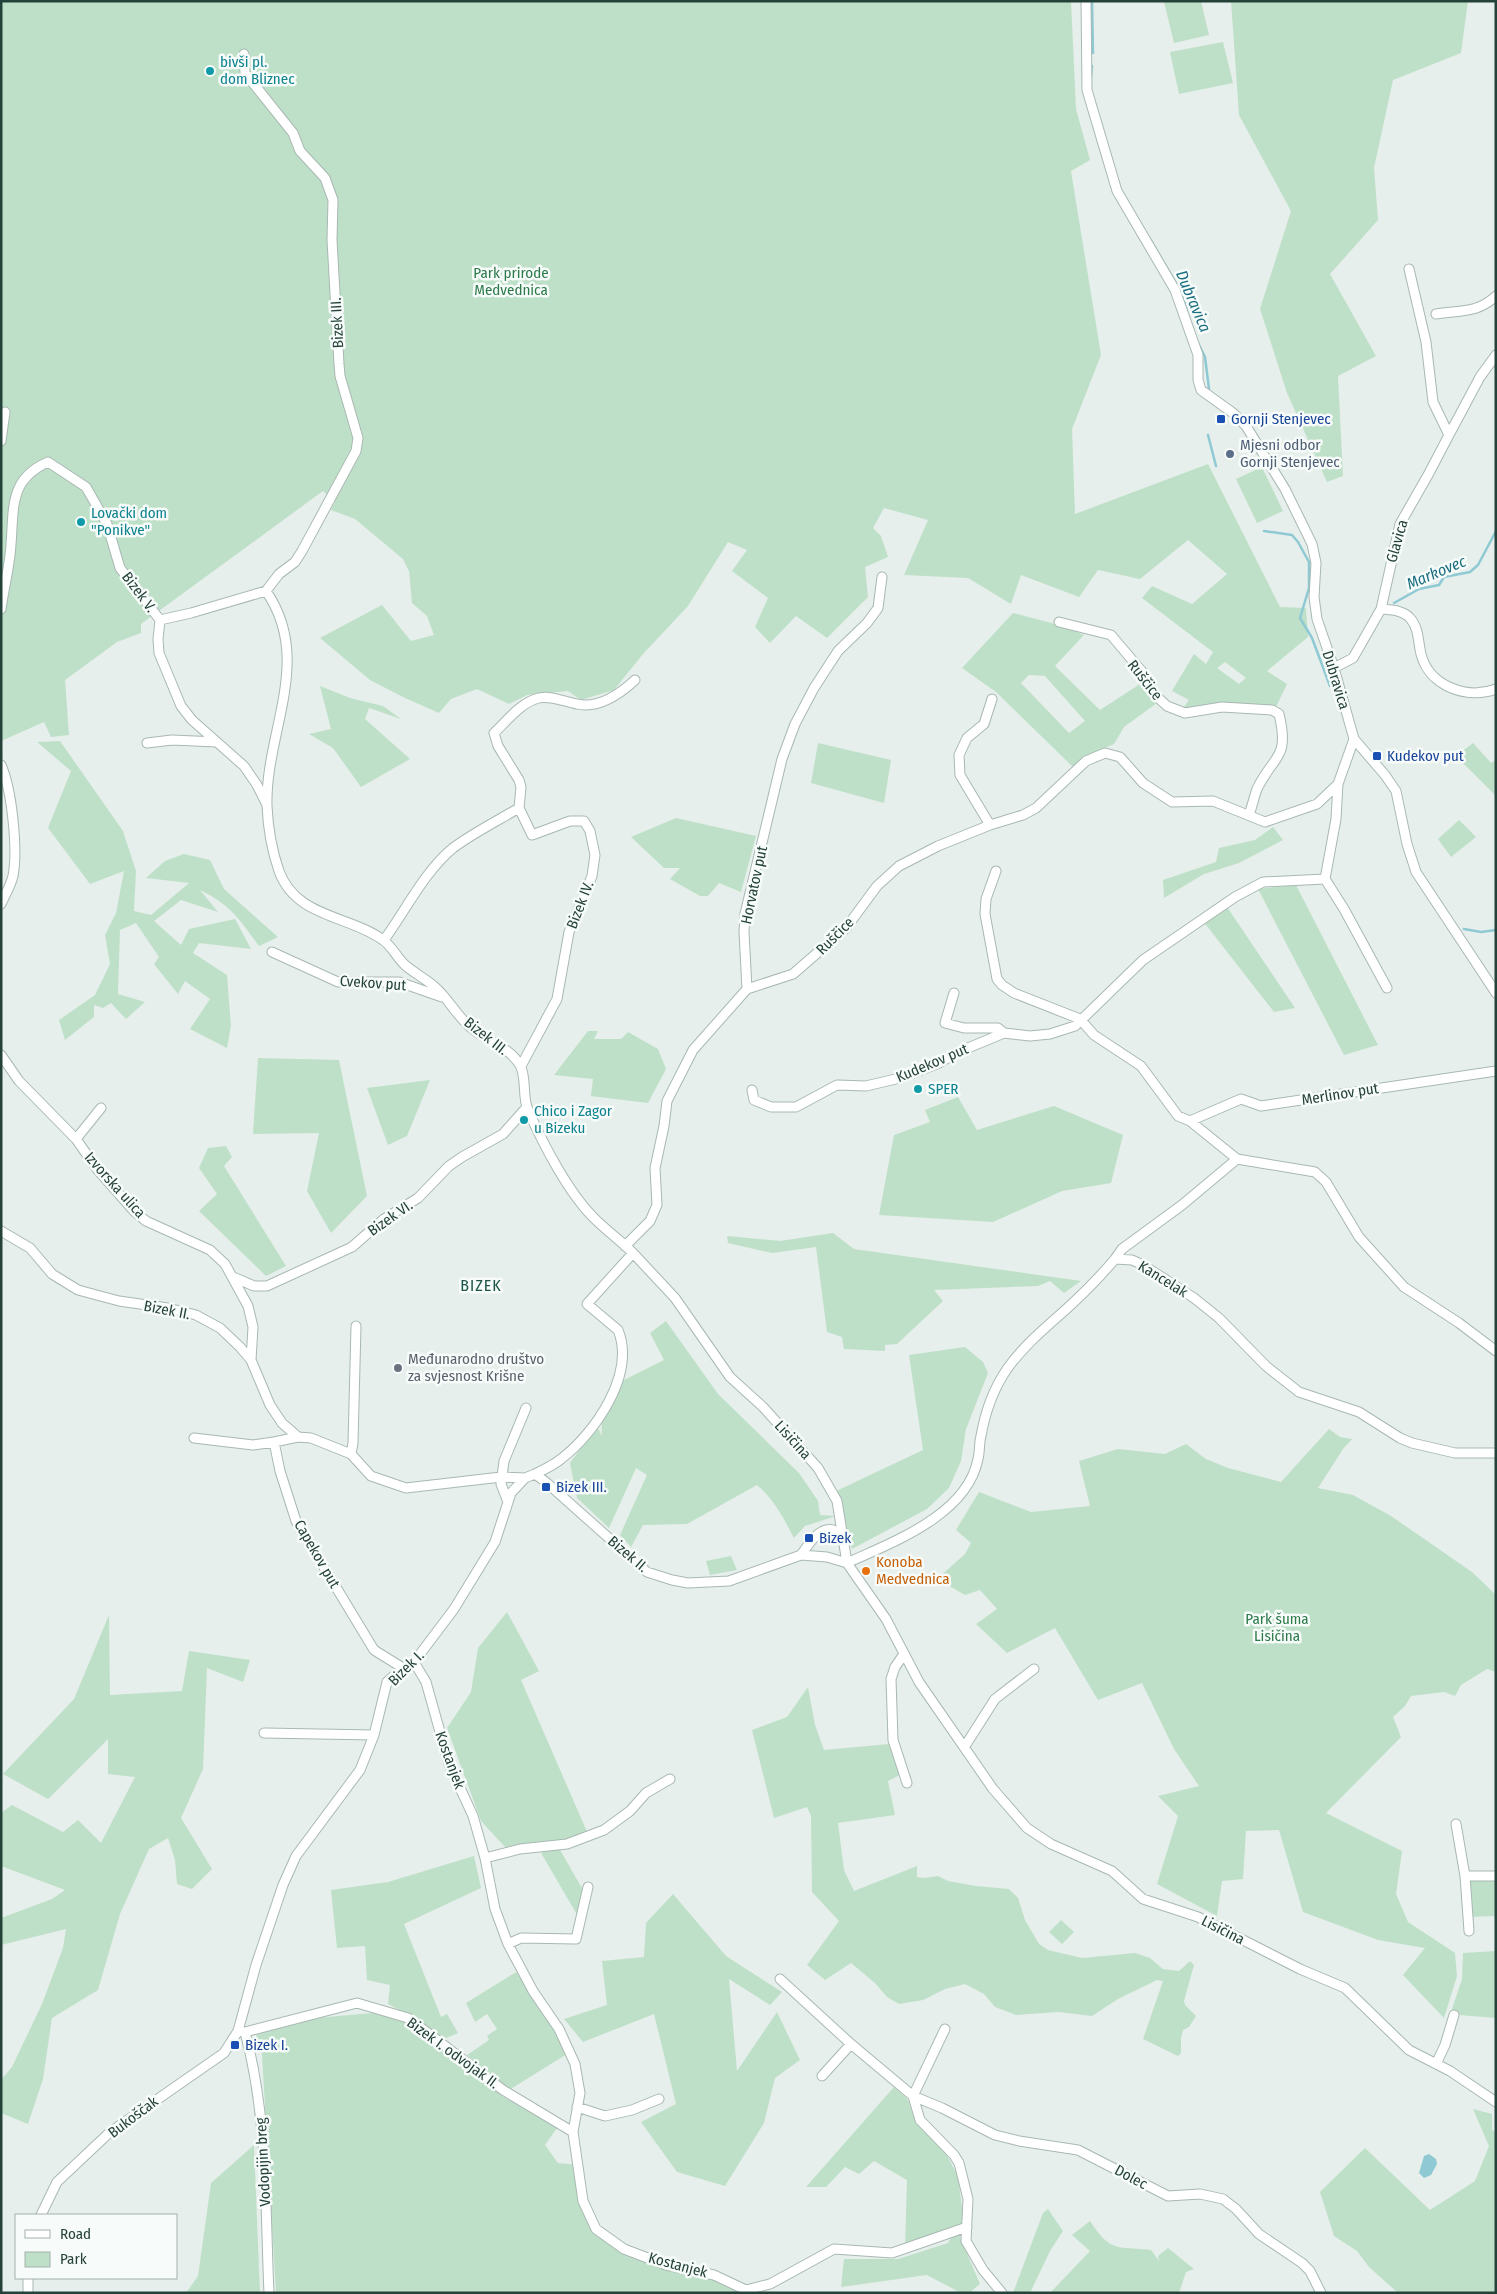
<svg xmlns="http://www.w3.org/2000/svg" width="1497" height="2294" viewBox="0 0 1497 2294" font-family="'Fira Sans Condensed',sans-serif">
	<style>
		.green { fill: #bfe0c8; fill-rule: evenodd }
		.water { fill: #8ec9d4 }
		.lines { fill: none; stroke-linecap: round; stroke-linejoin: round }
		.stream { stroke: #8ec9d4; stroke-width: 2.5 }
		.minor-casing { stroke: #a8b8b2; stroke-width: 11 }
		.minor { stroke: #fff; stroke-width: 9 }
		.culture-dot { fill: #0f9aa8; stroke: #f7fbf9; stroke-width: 2 }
		.transit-dot { fill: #1a4fb4; stroke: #f7fbf9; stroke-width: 2 }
		.service-dot { fill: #5c6f8a; stroke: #f7fbf9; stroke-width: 2 }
		.worship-dot { fill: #6b7280; stroke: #f7fbf9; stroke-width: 2 }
		.food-dot { fill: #e8710a; stroke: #f7fbf9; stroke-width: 2 }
		.labels { text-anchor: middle; stroke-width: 5; stroke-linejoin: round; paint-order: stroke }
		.culture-label { font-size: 15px; fill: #0d838f; stroke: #f7fbf9; text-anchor: start }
		.park-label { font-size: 15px; fill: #2d7a4b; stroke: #f7fbf9 }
		.street-label { font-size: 15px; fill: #24423a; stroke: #f7fbf9 }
		.transit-label { font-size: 15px; fill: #164399; stroke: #f7fbf9; text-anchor: start }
		.service-label { font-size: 15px; fill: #4e5e75; stroke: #f7fbf9; text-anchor: start }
		.worship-label { font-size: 15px; fill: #5b616d; stroke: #f7fbf9; text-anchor: start }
		.food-label { font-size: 15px; fill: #c56008; stroke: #f7fbf9; text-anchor: start }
		.water-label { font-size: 16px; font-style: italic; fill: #1c6f80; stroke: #f7fbf9 }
		.neighbourhood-label { font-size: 16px; letter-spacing: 1px; fill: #1f5548; stroke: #f7fbf9 }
	</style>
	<rect width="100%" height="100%" fill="#e6efeb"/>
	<path class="green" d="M1,1H1071L1076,109L1090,160L1071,171L1101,355L1072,429L1075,514L1208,464L1280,607L1306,608L1308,637L1267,671L1287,684L1276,707L1221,704L1183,708L1189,700L1172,691L1194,654L1206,664L1213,652L1142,598L1152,586L1192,604L1227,574L1188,540L1140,579L1098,570L1079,597L1021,575L1011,604L968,578L904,575L928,520L884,508L873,528L881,536L888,557L865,567L868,597L827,638L796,616L770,643L755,627L768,598L732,571L747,550L728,542L688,606L643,654L614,690L581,700L568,691L527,695L509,704L477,689L451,699L439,713L405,698L370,680L320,638L382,605L411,641L434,635L427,616L412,603L409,571L403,559L355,519L331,510L335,502L323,491L141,624V633L117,642L65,680L69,735L51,737L44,722L1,741ZM1225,662L1246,678L1239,684L1217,668Z
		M1201,1L1209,35L1174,43L1164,2Z
		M1231,1H1468L1461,53L1393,80L1374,168L1378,220L1330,274L1376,356L1338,376L1343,476L1327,482L1287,393L1260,309L1291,211L1239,115Z
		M1223,42L1233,83L1179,94L1170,52Z
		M1262,467L1283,511L1257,523L1236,479Z
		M1013,613L1059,625L1084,635L1055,666L1100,710L1143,682L1157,703L1124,727L1114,744L1090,754L1074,768L996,692L962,668ZM1029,675L1045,676L1085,721L1069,733L1021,683Z
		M320,686L350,698L383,706L401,719L369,708L365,719L410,759L361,787L333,748L309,734L331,729Z
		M60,741L123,831L136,871L134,911L151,915L189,883L146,878L165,861L184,854L210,860L224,889L278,937L259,946C239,919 231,905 200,890L218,912L181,900L154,921L181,945L189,929L235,919L251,949L199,943L193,953L227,975L231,1026L227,1048L190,1029L210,999L185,981L178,994L154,964L159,957L136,923L120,930L118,994L145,1002L126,1019L111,1003L103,1008L94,1005V1017L65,1040L59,1020L95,995L110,964L105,935L116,913L124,871L90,884L48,828L71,771L37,742Z
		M818,743L891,760L884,803L811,783Z
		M1473,743L1491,763L1496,760V796L1456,756Z
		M676,818L756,836L741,892L719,883L708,896H700L670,879L680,868H664L631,837Z
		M1459,820L1476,837L1451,857L1438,839Z
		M1273,827L1283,840L1239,863L1204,874L1164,898L1163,880L1216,862L1219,848L1255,840Z
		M1296,885L1378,1045L1344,1055L1258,889Z
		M1225,904L1295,1008L1274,1012L1203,921Z
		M588,1031H598L594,1039H621L628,1032L658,1049L666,1069L648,1103L591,1096L593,1079L554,1075Z
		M258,1058L339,1060L367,1196L331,1233L307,1191L319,1133L253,1134Z
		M430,1080L407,1136L388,1145L367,1088Z
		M958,1097L977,1130L1054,1106L1123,1135L1111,1183L1062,1191L993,1222L879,1215L894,1135L930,1122L925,1110Z
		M226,1146L232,1157L224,1166L286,1266L266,1276L199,1211L217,1194L199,1168L208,1148Z
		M833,1233L854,1249L1081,1281L1064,1293L1050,1281L1038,1286L934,1290L943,1301L897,1344L885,1345V1351L844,1349L842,1337L827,1332L816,1247L772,1253L728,1243L727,1236L780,1241Z
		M666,1321L718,1394L799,1473L818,1501L820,1515L836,1516L805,1526L794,1538C784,1519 774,1499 757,1485L687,1524L643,1525L631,1547L620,1535L647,1475L636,1468L609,1528L577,1498L570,1463L597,1426L602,1436L601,1412L616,1384L664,1360L650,1333Z
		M965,1347L983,1362L988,1373L966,1429L961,1461L949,1488L927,1509L852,1549L832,1493L923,1450L909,1355Z
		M1329,1429L1340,1437L1352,1439L1343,1449L1318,1488L1353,1495L1391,1516L1472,1572L1496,1595V1672L1487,1669L1461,1685L1455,1696L1444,1692L1411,1696L1405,1706L1393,1717L1401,1737L1326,1813L1402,1851L1396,1894L1408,1922L1455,1953L1457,1976L1444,2018L1403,1975L1425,1948L1378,1940L1303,1912L1279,1830L1246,1831L1243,1879L1222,1881L1217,1916L1157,1884L1178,1816L1158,1796L1199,1786L1174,1749L1142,1683L1098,1700L1055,1628L1007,1653L976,1624L997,1609L980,1590L965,1595L937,1579L965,1554L971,1543L956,1530L979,1492L1031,1512L1090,1506L1079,1461L1118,1449L1165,1454L1186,1444L1206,1459L1228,1468L1281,1482Z
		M731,1556L737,1570L710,1575L706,1561Z
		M507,1612L539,1671L521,1680L588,1834L563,1842L505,1847L481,1821L447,1728L471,1692L478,1648Z
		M109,1615L110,1695L182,1691L189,1651L250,1660L243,1682L207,1668L203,1769L181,1818L212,1869L192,1889L177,1884L175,1860L168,1838L149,1849L120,1914L98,1990L52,2018L43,2079L28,2124L1,2113V2080L12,2067L42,2004L63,1948L66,1929L1,1945V1918L52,1899L65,1890L1,1866V1813L12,1805L63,1832L78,1820L101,1843L135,1777L108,1774V1739L48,1799L3,1774L74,1699Z
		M808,1687L815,1725L824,1750L889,1744L902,1774L888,1781L895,1815L838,1823L844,1870L854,1891L917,1866V1877L923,1878L938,1876L948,1881L976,1886L1009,1889L1018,1898L1025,1920L1039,1944L1048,1950L1082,1958L1135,1953L1150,1958L1163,1969L1179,1971L1190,1961L1194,1965L1184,2001L1185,2005L1196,2016L1189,2027L1183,2030L1181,2038V2053L1178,2056L1143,2039L1163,1981L1157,1980L1118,1999L1092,2016L1058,2012L1016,2015L995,2007L984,1994L965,1984L945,1989L923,2000L899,2004L887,1997L875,1983L851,1963L825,1980L807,1965L839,1921L812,1892L811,1816L807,1807L774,1818L752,1730L787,1717Z
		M559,1848L583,1890L579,1918L541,1853Z
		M474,1856L481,1888L404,1924L441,2017L447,2014L458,2033L444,2039L409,2015L388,2004L390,1985L367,1980L365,1946L337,1948L331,1890L388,1882Z
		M1496,1878V1922L1494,1916L1469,1917L1464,1881Z
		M673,1894L726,1956L782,1992L770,2005L729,1979L737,2071L777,2012L800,2060L775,2078L764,2123L725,2186L677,2172L641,2122L676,2104L654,2014L583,2042L564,2019L607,2005L602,1961L644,1957L646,1923Z
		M1061,1920L1074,1932L1062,1944L1049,1932Z
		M1496,1951V2018L1459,2015L1451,2012L1462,1979L1463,1953Z
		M516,1972L556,2030L567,2054L509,2090L467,2055L489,2040L487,2036L497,2029L487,2014L475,2022L466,2003Z
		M372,2013L403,2020L502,2096L557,2128L545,2145L558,2163L578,2165L583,2209L593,2233L626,2256L709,2278L744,2293H276L262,2055L256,2035L305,2019Z
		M894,2087L908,2100L913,2115L944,2150L958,2176L964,2224L905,2247L907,2180L874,2161L859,2174L845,2167L826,2187H806Z
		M1473,2109L1492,2114V2130L1496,2132V2293H1398L1369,2267L1357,2251L1334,2236L1320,2192L1365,2148L1430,2210L1475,2181L1489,2146Z
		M254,2145L260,2293H186L198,2276L211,2183Z
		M1048,2209L1063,2231L1050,2251L1030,2293H1013L1043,2213Z
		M1090,2221C1111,2253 1116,2246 1151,2250L1159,2261L1158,2256L1168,2248L1194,2269L1186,2272L1179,2293H1050L1090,2251L1072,2235Z
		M956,2228L980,2284L969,2293H961L927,2275L841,2287L844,2259H898L948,2243Z"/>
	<path class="water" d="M1429,2154L1436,2159L1437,2164L1431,2175L1424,2178L1419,2173L1424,2156Z"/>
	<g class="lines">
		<path class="stream" d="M1092,1L1093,53
			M1091,77L1092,66
			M1150,239L1181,292L1187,310
			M1198,343L1205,357L1209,389
			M1208,435L1216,466
			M1264,531L1292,535L1298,542L1309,562V588L1300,618L1312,638L1330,686
			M1394,603L1419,589L1439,585L1444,577L1470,572L1478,565L1496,531
			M1464,929L1481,932L1496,930"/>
		<defs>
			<path id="minor" d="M1086,1L1087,90L1117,191L1175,290L1198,355V380L1201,390L1233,413L1246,426L1285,489L1312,544L1316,563L1314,597L1317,619L1334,668L1354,739L1385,775L1396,791L1407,844L1416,872L1496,993
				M244,54L245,73L293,133L300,151L325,178L333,200L332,240L339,364L340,376L358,438L356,451L302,551L295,562L279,574L266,591C314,660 265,732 267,806C268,827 272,851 279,871C296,918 349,915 383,940C392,946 397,958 405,965C414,973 426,979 435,987C450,1000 458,1019 474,1030C489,1042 509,1047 520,1065C527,1078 522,1097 528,1110C543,1144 569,1194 595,1219C607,1231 621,1241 633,1253L587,1304L618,1330C636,1374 595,1433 561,1459C554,1465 543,1470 535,1474
				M1436,314C1460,310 1476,314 1496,296
				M1449,435L1480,377L1496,355
				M1,441L5,412
				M1,609C4,587 10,565 11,544C14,508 9,479 48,462L86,487L107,524L120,568L160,620L158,639L159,653L181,706L192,720L244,766L257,785L266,803
				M1381,609C1391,610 1403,610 1410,618C1419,628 1418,642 1421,654C1429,686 1467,700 1496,689
				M160,620L191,613L266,591
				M1059,622L1111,635L1144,674L1154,694L1167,706L1185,713L1222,707L1272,710L1279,714C1290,760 1273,755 1257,789C1254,797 1252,807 1249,815
				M1334,668L1353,658L1381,609L1400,524L1428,475L1449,435L1433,402L1426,342L1409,269
				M147,743L172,740L217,742
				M1,765C12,789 18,850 13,876C11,885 5,895 1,904
				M990,825L960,775L959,755L967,738L984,724L992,699
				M996,871L986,899L985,914L997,979L1002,985L1014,993L1080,1019L1094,1035L1141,1066L1178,1116L1190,1121L1241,1099L1261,1106L1496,1071
				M1325,879L1344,909L1387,988
				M384,940C406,910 424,872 453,848C473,833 497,821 519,808
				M272,952L338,982H399L442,997
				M747,989L793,974L846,928L877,886L899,866L938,846L990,825L1023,815L1036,808L1086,761L1105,753L1120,757L1143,783L1172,802L1213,801L1265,822L1317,804L1338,784
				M954,993L945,1023L964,1028H998L1004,1033
				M1,1055L19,1081L76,1139L97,1169L134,1211L146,1221L210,1250L225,1264L248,1306L253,1327L251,1360
				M521,1066L557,999L569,932L592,876L595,855L590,831L584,821H570L532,835L519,808L521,787L519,780L498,746L494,733C507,721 521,702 539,698C551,695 565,702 577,704C599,709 621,693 635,680
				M752,1090L754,1100L771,1107H796L837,1085L866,1086L900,1078L939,1063L956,1053L1004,1033L1030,1036L1050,1034L1075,1026L1143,960L1235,897L1263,882L1325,879L1336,819L1338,784L1354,739
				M76,1139L101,1108
				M1237,1159L1315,1172L1326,1182L1359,1237L1404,1287L1459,1323L1496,1351
				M1,1231L30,1248L52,1274L78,1290L119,1301L168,1308L196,1315L220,1328L240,1347L251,1360L270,1405L282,1423L298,1437L311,1438L351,1454L371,1476L406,1488L501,1477L525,1478L535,1474L547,1483L647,1572L672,1580L688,1583L729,1581L801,1555L827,1557L847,1563
				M625,1246L650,1221L657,1205L655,1168L664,1126L667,1101L693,1050L747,989L744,932L745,914L782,759L795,724L814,688L838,651L867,623L878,608L882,577
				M633,1253L675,1298L730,1377L763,1407L818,1468L837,1501L847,1563L886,1619L919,1682L993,1789L1027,1828L1051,1844L1112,1871L1143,1899L1198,1917L1300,1969L1345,1988L1409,2050L1450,2071L1496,2102
				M1115,1259L1122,1249L1182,1205L1237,1159L1190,1121
				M233,1277L254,1286H267L352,1247L384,1219L418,1198L449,1166L462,1157L503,1134L527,1107
				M298,1437L274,1442L280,1471L296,1521L374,1650L403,1668
				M194,1438L253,1445L274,1442
				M351,1454L353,1443L356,1326
				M508,1502L501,1484L504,1461L526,1408
				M801,1555C810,1542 823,1520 841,1534
				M847,1563C893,1542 967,1515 978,1459C980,1451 979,1443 981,1436C985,1413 994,1388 1007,1369C1026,1342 1052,1323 1076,1300C1090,1287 1103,1273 1115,1259L1132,1260L1143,1265L1194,1298L1219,1318L1266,1366L1299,1392L1359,1412L1400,1438L1412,1443L1455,1453H1496
				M904,1654L895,1667L891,1679L893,1740L907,1783
				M414,1662L426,1682L449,1764L473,1816L485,1858L495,1909L508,1944L533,1991L559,2029L575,2064L580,2093L573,2132L583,2201L596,2229L624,2249L666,2265L714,2275L746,2290L770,2284L834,2249L892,2253L967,2227
				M264,1733L374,1735
				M965,1746L995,1699L1034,1669
				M1456,1824L1465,1876L1469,1931
				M485,1858L520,1849L567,1844L604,1830L630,1811L646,1793L670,1779
				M1465,1876H1496
				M508,1944L521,1938L576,1939L588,1887
				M780,1979L851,2044L913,2096L942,2108L995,2135L1019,2141L1078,2150L1168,2196L1200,2194L1223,2199L1236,2209L1259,2234L1302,2263L1310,2271L1321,2293
				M945,2029L913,2096L920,2120L954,2155L959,2163L968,2199L966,2241L983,2270L1002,2293
				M238,2031L245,2032L357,2003L408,2018L503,2090L573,2132
				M245,2032C268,2117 265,2206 269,2293
				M1436,2064L1445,2045L1454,2015
				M822,2076L851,2044
				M577,2107L605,2116L632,2110L659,2099
				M41,2215L57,2182L109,2133L224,2053L238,2031L256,1965L283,1885L296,1856L360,1770L374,1735L387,1682L403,1668L414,1662L454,1609L495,1542L511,1493L525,1478
				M28,2293V2278"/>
		</defs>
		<use href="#minor" class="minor-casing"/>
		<use href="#minor" class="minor"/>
	</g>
	<g class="culture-dot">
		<circle cx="210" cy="71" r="5"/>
		<circle cx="81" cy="522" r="5"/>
		<circle cx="918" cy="1089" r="5"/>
		<circle cx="524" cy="1120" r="5"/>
	</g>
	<g class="transit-dot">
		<rect x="1216" y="414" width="10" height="10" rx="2.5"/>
		<rect x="1372" y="751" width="10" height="10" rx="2.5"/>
		<rect x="541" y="1482" width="10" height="10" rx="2.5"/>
		<rect x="804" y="1533" width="10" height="10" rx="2.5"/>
		<rect x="230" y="2040" width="10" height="10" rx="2.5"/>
	</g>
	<circle class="service-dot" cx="1230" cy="454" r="5"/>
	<circle class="worship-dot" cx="398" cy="1368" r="5"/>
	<circle class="food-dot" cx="866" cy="1571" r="5"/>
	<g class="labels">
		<g class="culture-label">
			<text x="220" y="67">bivši pl.<tspan x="220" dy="17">dom Bliznec</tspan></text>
			<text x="91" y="518">Lovački dom<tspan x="91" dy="17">"Ponikve"</tspan></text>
			<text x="928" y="1094">SPER</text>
			<text x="534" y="1116">Chico i Zagor<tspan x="534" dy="17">u Bizeku</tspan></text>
		</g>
		<g class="park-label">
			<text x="511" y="278">Park prirode<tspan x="511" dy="17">Medvednica</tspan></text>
			<text x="1277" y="1624">Park šuma<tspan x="1277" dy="17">Lisičina</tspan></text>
		</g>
		<g class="street-label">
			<text transform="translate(337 323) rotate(-93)" y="5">Bizek III.</text>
			<text transform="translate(1397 541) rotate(-74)" y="5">Glavica</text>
			<text transform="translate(139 592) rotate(53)" y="5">Bizek V.</text>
			<text transform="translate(1145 680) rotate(52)" y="5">Ruščice</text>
			<text transform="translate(1336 680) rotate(73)" y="5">Dubravica</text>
			<text transform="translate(754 885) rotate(-78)" y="5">Horvatov put</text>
			<text transform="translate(580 905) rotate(-69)" y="5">Bizek IV.</text>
			<text transform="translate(835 936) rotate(-45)" y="5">Ruščice</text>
			<text transform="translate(373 983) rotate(4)" y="5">Cvekov put</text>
			<text transform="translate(486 1036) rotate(38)" y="5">Bizek III.</text>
			<text transform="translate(932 1063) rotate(-23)" y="5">Kudekov put</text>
			<text transform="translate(1340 1094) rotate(-9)" y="5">Merlinov put</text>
			<text transform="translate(115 1185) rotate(48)" y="5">Izvorska ulica</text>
			<text transform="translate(390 1218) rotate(-35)" y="5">Bizek VI.</text>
			<text transform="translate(1163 1279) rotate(32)" y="5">Kancelak</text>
			<text transform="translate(167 1310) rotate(11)" y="5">Bizek II.</text>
			<text transform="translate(793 1440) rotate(48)" y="5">Lisičina</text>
			<text transform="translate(317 1554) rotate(60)" y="5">Capekov put</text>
			<text transform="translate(628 1554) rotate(40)" y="5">Bizek II.</text>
			<text transform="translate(406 1668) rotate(-45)" y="5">Bizek I.</text>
			<text transform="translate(450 1760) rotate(70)" y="5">Kostanjek</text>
			<text transform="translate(1223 1930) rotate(27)" y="5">Lisičina</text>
			<text transform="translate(453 2053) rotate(36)" y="5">Bizek I. odvojak II.</text>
			<text transform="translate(133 2117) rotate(-37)" y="5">Bukoščak</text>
			<text transform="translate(263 2162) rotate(-93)" y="5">Vodopijin breg</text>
			<text transform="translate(1131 2177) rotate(28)" y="5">Dolec</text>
			<text transform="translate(678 2265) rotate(15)" y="5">Kostanjek</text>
		</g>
		<g class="transit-label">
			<text x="1231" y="424">Gornji Stenjevec</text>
			<text x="1387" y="761">Kudekov put</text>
			<text x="556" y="1492">Bizek III.</text>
			<text x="819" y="1543">Bizek</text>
			<text x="245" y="2050">Bizek I.</text>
		</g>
		<g class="service-label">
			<text x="1240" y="450">Mjesni odbor<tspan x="1240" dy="17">Gornji Stenjevec</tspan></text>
		</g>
		<g class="worship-label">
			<text x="408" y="1364">Međunarodno društvo<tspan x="408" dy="17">za svjesnost Krišne</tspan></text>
		</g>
		<g class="food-label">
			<text x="876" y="1567">Konoba<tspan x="876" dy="17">Medvednica</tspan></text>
		</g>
		<g class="water-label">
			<text transform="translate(1194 301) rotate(67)" y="6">Dubravica</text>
			<text transform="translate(1436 572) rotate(-23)" y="6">Markovec</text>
		</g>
		<g class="neighbourhood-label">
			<text x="481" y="1291">BIZEK</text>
		</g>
	</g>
	<rect width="1497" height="2294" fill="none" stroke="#24423a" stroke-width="5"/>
	<rect x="15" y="2214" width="162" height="65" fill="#f7fbf9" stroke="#a3b1ad"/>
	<rect x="25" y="2230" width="25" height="8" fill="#ffffff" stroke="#a3b1ad"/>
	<text x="60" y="2239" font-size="15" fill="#24423a">Road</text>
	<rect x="25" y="2252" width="25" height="15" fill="#bfe0c8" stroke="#a3b1ad"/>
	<text x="60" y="2264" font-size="15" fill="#24423a">Park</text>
</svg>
